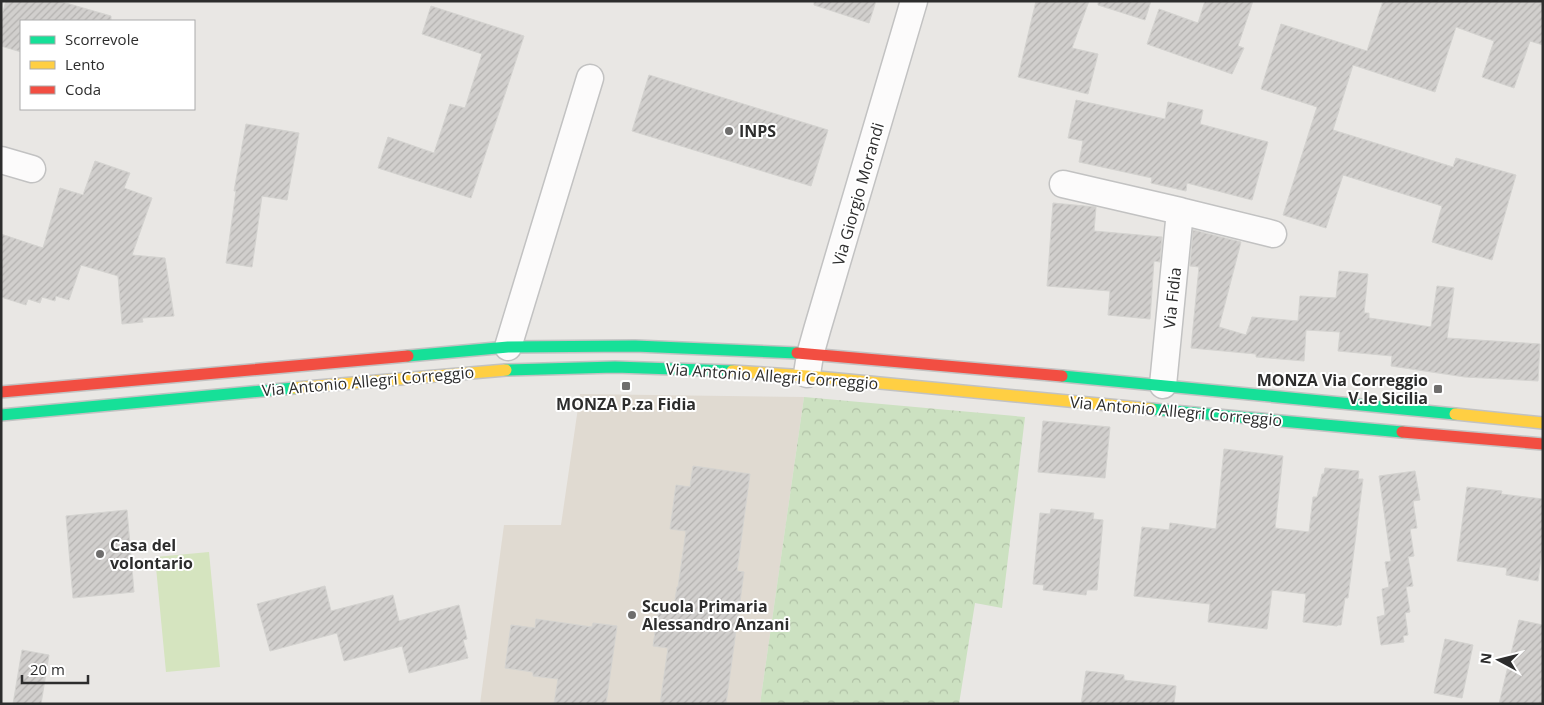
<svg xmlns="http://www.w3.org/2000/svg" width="1544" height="705" viewBox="0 0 1544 705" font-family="'Open Sans',sans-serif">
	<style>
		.education { fill: #e0dad1 }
		.forest { fill: url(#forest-crowns) }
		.pitch { fill: #d5e4bf }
		.building { fill: url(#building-hatch); stroke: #d4d3d0 }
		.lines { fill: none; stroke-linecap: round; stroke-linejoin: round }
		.street-casing { stroke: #c2c2c2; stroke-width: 29 }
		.fast-casing { stroke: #c2c2c2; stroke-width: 14 }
		.slow-casing { stroke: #c2c2c2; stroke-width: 14 }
		.jam-casing { stroke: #c2c2c2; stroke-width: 14 }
		.street { stroke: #fcfbfb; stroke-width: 26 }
		.fast { stroke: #16e098; stroke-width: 11 }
		.slow { stroke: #ffcf43; stroke-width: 11 }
		.jam { stroke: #f24e42; stroke-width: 11 }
		.poi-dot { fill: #6f6e6d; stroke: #fff; stroke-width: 2 }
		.labels { text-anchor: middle; stroke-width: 4; stroke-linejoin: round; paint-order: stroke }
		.poi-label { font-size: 16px; font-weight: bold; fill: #2d2d2d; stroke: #fff; text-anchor: start }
		.street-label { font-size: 16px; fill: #2d2d2d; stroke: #fff }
	</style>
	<defs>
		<pattern id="forest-crowns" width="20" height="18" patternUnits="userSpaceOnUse" patternTransform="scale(1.25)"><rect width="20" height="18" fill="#cce1c1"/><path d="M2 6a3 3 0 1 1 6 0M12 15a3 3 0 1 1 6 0" fill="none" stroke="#b0c1a6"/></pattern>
		<pattern id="building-hatch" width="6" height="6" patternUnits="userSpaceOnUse" patternTransform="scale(1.25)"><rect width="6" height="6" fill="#d1cfcd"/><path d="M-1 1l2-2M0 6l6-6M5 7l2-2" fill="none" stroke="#b4b2b0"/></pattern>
	</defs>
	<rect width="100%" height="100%" fill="#e9e7e4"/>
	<path class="education" d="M580,394L804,397L760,704H480L504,525H561Z"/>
	<path class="forest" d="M804,397L1025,417L1002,608L975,603L959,704H760Z"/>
	<path class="pitch" d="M209,552L220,667L166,672L155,557Z"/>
	<path class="building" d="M6,1H59L111,16V21H21V52L1,46V18Z
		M814,1H876L869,23L814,5Z
		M1036,1H1089L1072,48L1098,54L1088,94L1018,77Z
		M1098,1H1151L1145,20L1098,5Z
		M1205,1H1253L1238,46L1244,48L1232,74L1147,44L1159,9L1198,23Z
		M1383,1H1543V45L1530,41L1514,88L1482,77L1494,41L1456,27L1435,92L1353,65L1333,130L1453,167L1456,158L1516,175L1492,260L1432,242L1442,206L1343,175L1326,228L1283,215L1317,107L1261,89L1281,24L1367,51Z
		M431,6L524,36L471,198L378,168L388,137L434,153L450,104L465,108L482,54L422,34Z
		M649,75L828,130L811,186L632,131Z
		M1076,100L1165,119L1168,102L1203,110L1200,124L1268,142L1252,200L1187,183L1186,191L1151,183L1152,178L1079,162L1083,141L1068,138Z
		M246,124L299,133L287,200L262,196L252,267L226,263L236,191H234Z
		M95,161L130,173L124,188L152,198L132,255L165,258L174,316L142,318L143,322L122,324L118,276L81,265L69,300L56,296L55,301L42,297L40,303L28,299L26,305L1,297V234L43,248L60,188L83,195Z
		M1053,203L1096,207L1094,231L1162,237L1160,262L1154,261L1150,319L1108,315L1110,291L1047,286Z
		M1193,230L1241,242L1219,327L1246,335L1252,317L1298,321L1300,296L1336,298L1339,271L1368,274L1364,313H1369V318L1431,327L1437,286L1454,288L1447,338L1540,344L1538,381L1465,377L1391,366L1392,356L1338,351L1340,332L1306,330L1304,361L1256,357V354L1191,348L1199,267L1190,266Z
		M1043,421L1110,427L1105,478L1038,472Z
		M1224,449L1283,456L1275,528L1309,532L1313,497H1317L1322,474H1324L1325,468L1359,471L1358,479H1363L1348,598H1345L1341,625H1338L1337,626L1303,622L1306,594L1272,590L1267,629L1208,622L1210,604L1134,596L1142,527L1169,530L1170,523L1216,529Z
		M693,466L750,474L737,571L744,572L726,704H660L668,648L653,646L659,604L674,606L677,587H678L686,531L670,529L676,485L690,487Z
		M1415,471L1420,500L1413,501L1417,528L1410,529L1414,556L1408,557L1413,586L1406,587L1410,612L1405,613L1408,635L1403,636L1404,642L1381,645L1377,617L1385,615L1382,589L1389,587L1385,562L1391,561L1379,476Z
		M1467,487L1502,491L1501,494L1543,499V543L1538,581L1506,575L1507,568L1457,561Z
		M1051,509L1094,513L1093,519L1103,520L1097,590H1087L1086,595L1043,590L1044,585L1033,584L1040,513L1050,514Z
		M127,510L134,592L73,598L66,516Z
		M325,586L331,611L393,595L399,621L459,605L467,639L463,640L468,658L409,673L402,646L344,661L337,633L270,651L257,604Z
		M536,619L592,627L593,623L617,626L606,704H554L558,679L533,676V672L505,668L511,625L535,628Z
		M1519,620L1543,625V704H1499Z
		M1445,639L1473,645L1462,698L1434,693Z
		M22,650L49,655L41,704H13Z
		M1086,671L1124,675V680L1176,686L1174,704H1081Z"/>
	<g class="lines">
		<defs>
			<path id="street" d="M1,160L32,169
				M1063,184L1180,211L1163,385
				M1180,211L1273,234
				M508,347L590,78
				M807,374L810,355L817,330L914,1"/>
			<path id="fast" d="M408,356L508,347L635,346L797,353
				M506,370L615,367L732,371
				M1062,376L1455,414
				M1151,409L1402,432
				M1,415L294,388"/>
			<path id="slow" d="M732,371L807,376L1151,409
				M294,388L506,370
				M1455,414L1543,423"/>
			<path id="jam" d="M797,353L1062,376
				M1,392L408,356
				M1402,432L1543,444"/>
		</defs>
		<use href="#street" class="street-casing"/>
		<use href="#fast" class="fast-casing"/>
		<use href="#slow" class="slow-casing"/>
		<use href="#jam" class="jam-casing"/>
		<use href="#street" class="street"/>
		<use href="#fast" class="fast"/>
		<use href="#slow" class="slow"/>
		<use href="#jam" class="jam"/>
	</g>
	<g class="poi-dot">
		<circle cx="729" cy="131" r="5"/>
		<rect x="621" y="381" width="10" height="10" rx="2.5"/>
		<rect x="1433" y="384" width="10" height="10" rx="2.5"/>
		<circle cx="100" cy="554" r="5"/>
		<circle cx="632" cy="615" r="5"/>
	</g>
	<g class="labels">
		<g class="poi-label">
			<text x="739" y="137">INPS</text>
			<text x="1428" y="386" text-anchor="end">MONZA Via Correggio<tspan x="1428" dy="18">V.le Sicilia</tspan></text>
			<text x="626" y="410" text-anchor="middle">MONZA P.za Fidia</text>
			<text x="110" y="551">Casa del<tspan x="110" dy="18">volontario</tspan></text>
			<text x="642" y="612">Scuola Primaria<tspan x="642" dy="18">Alessandro Anzani</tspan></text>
		</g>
		<g class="street-label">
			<text transform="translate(858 194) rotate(-74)" y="6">Via Giorgio Morandi</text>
			<text transform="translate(1172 298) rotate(-84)" y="6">Via Fidia</text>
			<text transform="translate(772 376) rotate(4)" y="6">Via Antonio Allegri Correggio</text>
			<text transform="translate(368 381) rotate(-5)" y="6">Via Antonio Allegri Correggio</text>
			<text transform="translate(1176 411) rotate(5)" y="6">Via Antonio Allegri Correggio</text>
		</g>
	</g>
	<rect width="1544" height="705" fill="none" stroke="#2d2d2d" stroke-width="5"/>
	<rect x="20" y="20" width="175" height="90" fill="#ffffff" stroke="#ababab"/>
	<rect x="30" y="36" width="25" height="8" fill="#16e098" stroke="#ababab"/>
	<text x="65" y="45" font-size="15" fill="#2d2d2d">Scorrevole</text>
	<rect x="30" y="61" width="25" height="8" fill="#ffcf43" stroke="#ababab"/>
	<text x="65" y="70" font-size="15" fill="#2d2d2d">Lento</text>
	<rect x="30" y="86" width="25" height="8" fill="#f24e42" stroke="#ababab"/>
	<text x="65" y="95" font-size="15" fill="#2d2d2d">Coda</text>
	<g transform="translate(1499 660) rotate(277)" stroke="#ffffff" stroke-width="4" paint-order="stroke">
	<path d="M0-4L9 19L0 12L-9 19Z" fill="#2d2d2d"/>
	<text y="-8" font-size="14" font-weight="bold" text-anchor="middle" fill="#2d2d2d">N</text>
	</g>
	<path d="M22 675v8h66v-8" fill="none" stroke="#2d2d2d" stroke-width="2.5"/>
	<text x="30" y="675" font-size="15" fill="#2d2d2d" stroke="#ffffff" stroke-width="4" paint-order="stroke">20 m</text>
</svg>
